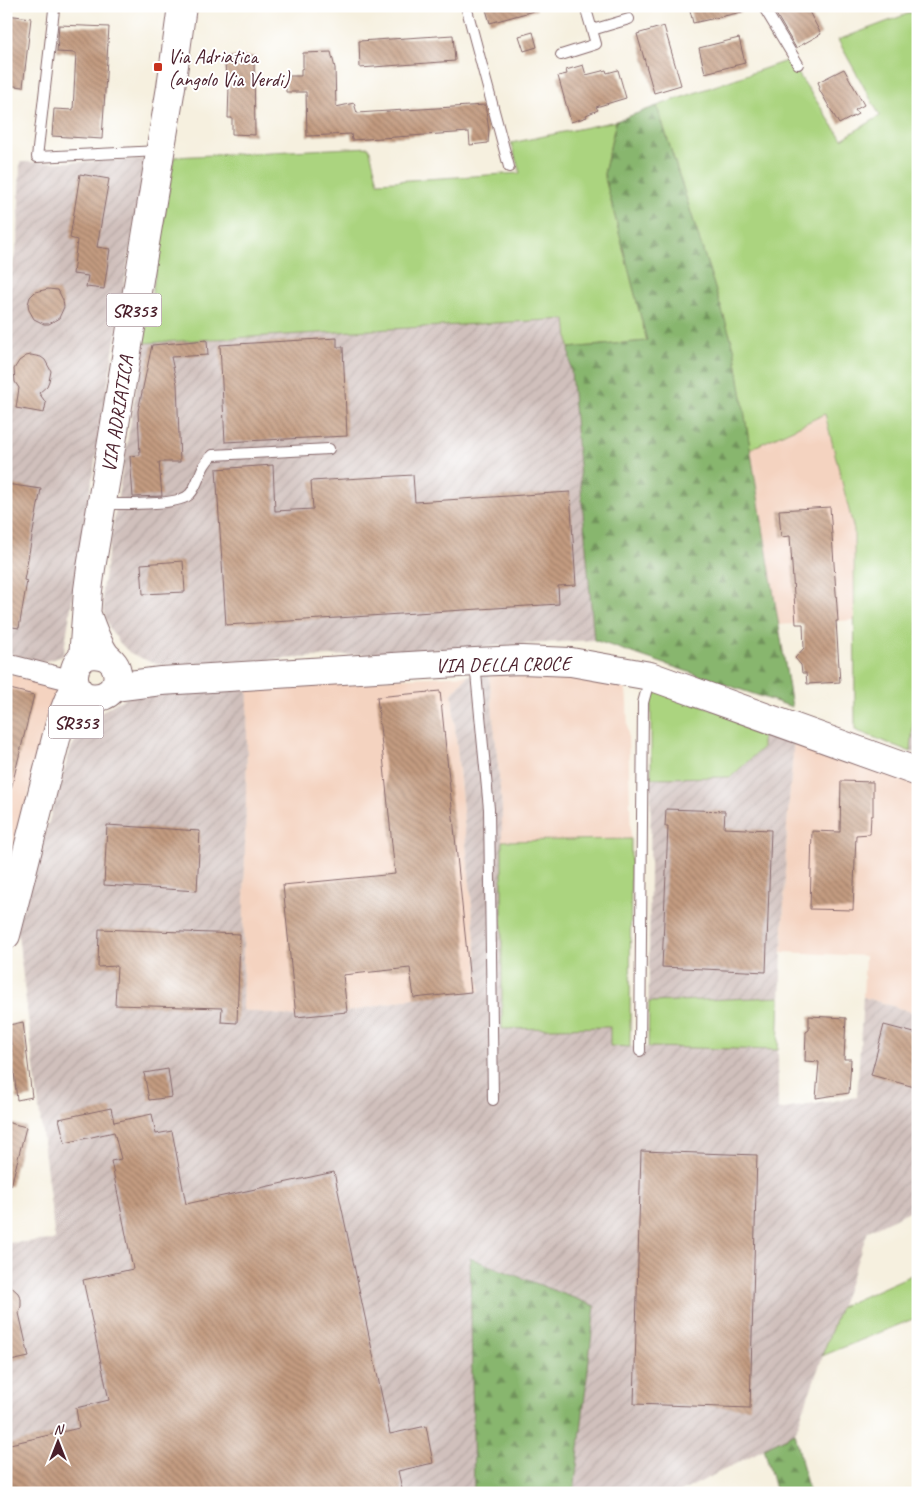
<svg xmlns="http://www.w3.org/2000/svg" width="924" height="1499" viewBox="0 0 924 1499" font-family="Caveat,sans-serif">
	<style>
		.built { fill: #f4d3c0 }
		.industrial { fill: url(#industrial-furrows) }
		.grass { fill: #abd47f; stroke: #7a7a55 }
		.forest { fill: url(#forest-firs); stroke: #696a4c }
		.building { fill: url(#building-back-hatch) }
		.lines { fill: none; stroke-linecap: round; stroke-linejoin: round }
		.service-casing { stroke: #86686a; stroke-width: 12 }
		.minor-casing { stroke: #86686a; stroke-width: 22 }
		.secondary-casing { stroke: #86686a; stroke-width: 30 }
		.primary-casing { stroke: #86686a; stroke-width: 30 }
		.service { stroke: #fff; stroke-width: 10 }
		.minor { stroke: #fff; stroke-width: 20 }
		.secondary { stroke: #fff; stroke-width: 28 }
		.primary { stroke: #fff; stroke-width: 28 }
		.poi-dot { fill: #c8321e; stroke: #fff; stroke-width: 2 }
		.labels { text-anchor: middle; stroke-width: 4; stroke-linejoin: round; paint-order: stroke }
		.shield { fill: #fff; stroke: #80626b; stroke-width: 1 }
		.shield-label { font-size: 19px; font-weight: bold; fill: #4a1f2b }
		.poi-label { font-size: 20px; fill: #4a1f2b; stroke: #fff; text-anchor: start }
		.street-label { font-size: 20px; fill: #4a1f2b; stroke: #fff }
	</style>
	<defs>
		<pattern id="industrial-furrows" width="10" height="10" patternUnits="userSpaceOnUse" patternTransform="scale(1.25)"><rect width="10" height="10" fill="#d0c0bc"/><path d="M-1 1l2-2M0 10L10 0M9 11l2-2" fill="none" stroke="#b4a5a2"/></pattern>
		<pattern id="forest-firs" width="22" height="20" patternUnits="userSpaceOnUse" patternTransform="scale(1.25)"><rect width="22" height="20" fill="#88b66e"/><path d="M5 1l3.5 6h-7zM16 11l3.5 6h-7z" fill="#71935b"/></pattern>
		<pattern id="building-back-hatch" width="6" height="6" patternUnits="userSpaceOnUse" patternTransform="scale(1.25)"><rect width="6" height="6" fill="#c39b80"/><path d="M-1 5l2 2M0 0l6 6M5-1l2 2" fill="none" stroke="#a07e69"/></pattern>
	</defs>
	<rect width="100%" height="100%" fill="#fff"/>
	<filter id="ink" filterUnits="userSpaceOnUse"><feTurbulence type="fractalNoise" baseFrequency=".02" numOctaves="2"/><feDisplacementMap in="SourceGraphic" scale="10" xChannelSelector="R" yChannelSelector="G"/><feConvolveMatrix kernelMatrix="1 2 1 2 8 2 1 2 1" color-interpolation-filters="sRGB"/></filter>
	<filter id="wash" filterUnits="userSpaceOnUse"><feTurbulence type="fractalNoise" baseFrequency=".0096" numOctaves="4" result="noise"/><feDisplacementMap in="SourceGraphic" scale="20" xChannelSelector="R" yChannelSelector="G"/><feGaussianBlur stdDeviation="1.12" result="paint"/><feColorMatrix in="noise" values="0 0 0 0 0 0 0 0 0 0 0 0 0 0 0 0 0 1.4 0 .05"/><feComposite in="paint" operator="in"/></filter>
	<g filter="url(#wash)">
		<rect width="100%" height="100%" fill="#f6f0df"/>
		<path class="built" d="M824,413L854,530L855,620L779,625L750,449Z
			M6,673L57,687L6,881Z
			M489,674H534L613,683L621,686L626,691L627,700L631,839L502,841V808Z
			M468,675L452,694L480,991L414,998L347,1012L296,1017L242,1010L248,686Z
			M794,739L918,782V1014L863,997L865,956L782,952L787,825Z"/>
		<path class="industrial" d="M145,159L63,656L43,662L6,653V301L18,237L20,162H81Z
			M566,319L594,640L181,665H162L146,660L130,653L120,643L110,629L104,613L102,590L144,343Z
			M918,651V754L911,752Z
			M489,674L502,808V1029L610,1027L611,1046L648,1047L651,778L731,777L762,727L794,739L787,825L778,1050V1110L857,1097L863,997L918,1014V1207L868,1231L795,1433L679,1493H574L595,1306L470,1258L474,1493H6V1243L55,1240L17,927L71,748L79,735L103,711L117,702L134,695L248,686L242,1010L296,1017L347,1012L414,998L480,991L452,694L468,675Z"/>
		<path class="grass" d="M918,10V658L911,752L855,730L854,530L825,414L750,449L734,348L657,106L789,60L842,139L880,116L838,40Z
			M616,121L604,174L647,341L569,348L566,319L144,343L174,157L369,147L378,182L520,173L511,143Z
			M659,690L762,727V748L731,777L651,778V699Z
			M631,839L630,1047L610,1046V1027L502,1029V841Z
			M780,997L778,1050L648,1047L649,1002Z
			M918,1272V1317L822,1356L840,1307Z"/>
		<path class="forest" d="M657,106L734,348L792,707L594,640L569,348L647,341L604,174L616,121Z
			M470,1258L595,1306L574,1493H474Z
			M795,1433L809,1493H776L764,1448Z"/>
		<g id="blocks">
			<path class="building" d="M485,6H536L537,10L490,23Z
				M689,6H741L742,12L693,23Z
				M791,6H806L821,34L796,48L776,14Z
				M6,15L31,18L23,87L6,85Z
				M59,25L109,27L102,139L52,136L54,109L73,110L76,53L57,52Z
				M664,26L681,85L654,93L637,34Z
				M533,32L537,47L524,51L519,36Z
				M453,35L455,61L360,68L359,41Z
				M739,38L745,63L705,73L699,48Z
				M331,52L335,68L336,107L354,103L357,113L485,105L489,130L488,143L470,145L469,132L352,140L351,134L307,136L306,92H286V76H301V69L303,68V53Z
				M254,56L255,135L232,134V118H228L229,86H226L225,57Z
				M583,65L586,75L606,70L607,73L618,70L626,98L596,107L598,110L586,115L587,117L571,122L558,76L567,74L566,70Z
				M844,69L864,105L855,110L858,114L839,124L819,89L820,87L818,82Z
				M80,174L109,179L97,247L110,249L104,289L86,287L88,276L73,274L77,240L70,238Z
				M48,289L58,290L63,300L64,307L59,318L49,324H44L34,319L29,310L28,304L30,297L35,292Z
				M337,338V347H343L347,436L225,442L220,345Z
				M207,340L208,355L171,357L177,384L180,462H159L162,496L133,497L130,456L140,455L138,411L152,345Z
				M31,355L41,357L45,360L51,371L49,381L47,386L39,393L46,403L44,413L16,408L19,388L15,382L14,369L19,361L26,356Z
				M273,465L275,511L313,509L311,481L413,475L415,502L570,492L576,585L558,586L559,604L226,625L216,469Z
				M6,484L41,489L24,580L27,581L19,628L6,626Z
				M830,507L838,621H836L840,682L807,684L806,673H802L801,665L795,658L804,648L803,624H796L790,536L781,537L779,510Z
				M183,561L185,592L143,594L141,564Z
				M6,688L34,695L11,789H6Z
				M440,691L471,992L414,998L410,968L343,975L347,1012L296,1017L283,885L395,874L377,697Z
				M841,781L873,782V816H871L870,834L856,835L853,910L810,909L812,831L840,832Z
				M666,809L725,811L724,828L771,830L766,972L662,967L668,826H665Z
				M107,825L200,831L197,891L104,885Z
				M99,929L240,934L237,1023L221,1022L222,1008L115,1005L117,966L98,967Z
				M809,1016L846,1018L844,1059H851L849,1093L816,1098L819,1062L805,1061L806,1032L809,1030Z
				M23,1022L32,1097L17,1100L9,1025Z
				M884,1025L918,1034V1088L871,1075Z
				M168,1069L172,1097L149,1100L144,1073Z
				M111,1108L114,1122L152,1114L156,1134L172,1131L186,1204L334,1172L390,1434L426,1426L433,1463L398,1471L403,1493H6V1445L79,1428L76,1408L109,1400L83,1280L133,1269L111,1161L121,1159L114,1132L65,1143L59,1119Z
				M6,1122L26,1127L11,1186L6,1185Z
				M641,1151L757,1155L750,1408L634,1404Z
				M6,1282L18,1293L21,1299V1306L19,1313L29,1357L6,1362Z"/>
		</g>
	</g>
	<g filter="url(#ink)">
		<use href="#blocks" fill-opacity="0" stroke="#86686a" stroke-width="1"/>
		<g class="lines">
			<defs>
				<path id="service" d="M466,6L509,167
					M585,6L592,30L629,19
					M763,6L798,64
					M54,10L37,157L159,151
					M561,55L596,44L592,30
					M103,504C120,504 180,506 190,494C200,483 199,466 213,455L329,449
					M475,663L489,809L493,1100
					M640,1051L643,703L650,677"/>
				<path id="minor" d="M6,664L74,681"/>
				<path id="secondary" d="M114,687L161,681L475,662L522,660L571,662L650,676L918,772"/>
				<path id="primary" d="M87,615C92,628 98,646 106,656C110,660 114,662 116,668C118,674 118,681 115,686C111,692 106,696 99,697C63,704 66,641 107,657
					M83,658L88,590L91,568L171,87L182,6
					M6,935L61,719L68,701L76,687"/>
			</defs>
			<use href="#service" class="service-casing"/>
			<use href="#minor" class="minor-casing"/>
			<use href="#secondary" class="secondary-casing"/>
			<use href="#primary" class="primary-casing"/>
			<use href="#service" class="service"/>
			<use href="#minor" class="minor"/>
			<use href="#secondary" class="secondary"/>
			<use href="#primary" class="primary"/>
		</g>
	</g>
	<rect class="poi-dot" x="153" y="62" width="10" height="10" rx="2.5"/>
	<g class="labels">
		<g class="shield">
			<rect x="106.5" y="293.5" width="55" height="33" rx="4"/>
			<rect x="48.5" y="705.5" width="55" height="33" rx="4"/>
		</g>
		<g class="shield-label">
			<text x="134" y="317">SR353</text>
			<text x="76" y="729">SR353</text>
		</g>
		<g class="poi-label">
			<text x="168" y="63">Via Adriatica<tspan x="168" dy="23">(angolo Via Verdi)</tspan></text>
		</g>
		<g class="street-label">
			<text transform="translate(117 414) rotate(-81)" y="7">VIA ADRIATICA</text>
			<text transform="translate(503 664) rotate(-1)" y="7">VIA DELLA CROCE</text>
		</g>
	</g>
	<rect width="924" height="1499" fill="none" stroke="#fff" stroke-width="25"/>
	<g transform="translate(58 1442)" stroke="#ffffff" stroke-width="4" paint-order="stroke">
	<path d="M0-4L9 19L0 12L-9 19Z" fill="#4a1f2b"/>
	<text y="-8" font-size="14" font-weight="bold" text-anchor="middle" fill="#4a1f2b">N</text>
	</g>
</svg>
